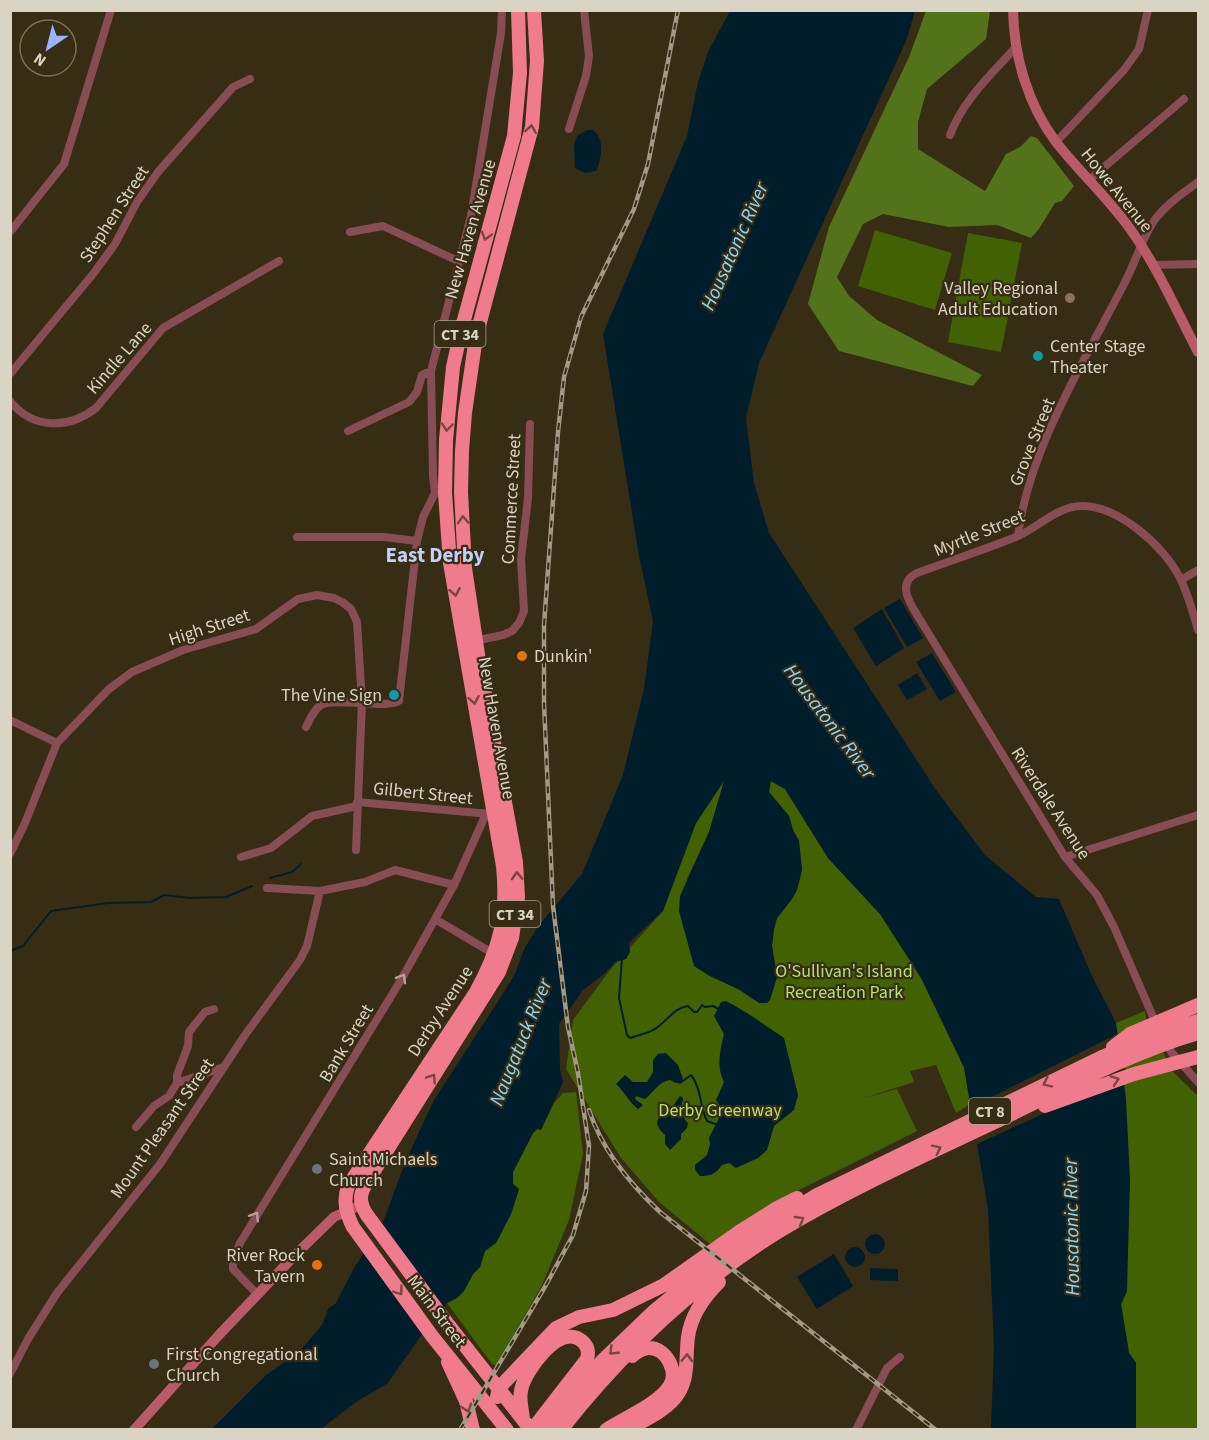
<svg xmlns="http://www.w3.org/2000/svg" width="1209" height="1440" viewBox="0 0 1209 1440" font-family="'Source Sans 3',sans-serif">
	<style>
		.green { fill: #426103 }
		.forest { fill: #52731a }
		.water { fill: #001d2c }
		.pier { fill: #372d14 }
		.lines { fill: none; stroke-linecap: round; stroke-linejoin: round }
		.stream { stroke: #001d2c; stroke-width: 2 }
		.street { stroke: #884c54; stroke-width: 8 }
		.secondary { stroke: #b95a68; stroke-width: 10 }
		.highway { stroke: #f07b8c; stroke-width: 14 }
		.rail-casing { stroke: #a29a88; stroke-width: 4.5 }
		.rail { stroke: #372d14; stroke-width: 2; stroke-dasharray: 7; stroke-linecap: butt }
		.oneway { stroke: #78483e }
		.oneway2 { stroke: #b99e98 }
		.education-dot { fill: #8d6e63; stroke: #372d14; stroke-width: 2 }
		.culture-dot { fill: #0f9aa8; stroke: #372d14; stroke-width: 2 }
		.food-dot { fill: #e8710a; stroke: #372d14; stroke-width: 2 }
		.worship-dot { fill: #6b7280; stroke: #372d14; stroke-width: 2 }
		.labels { text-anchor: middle; stroke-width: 4.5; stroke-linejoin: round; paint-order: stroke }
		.shield { fill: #372d14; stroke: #a9a290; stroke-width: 1.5 }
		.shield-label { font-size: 16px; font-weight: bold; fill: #dad4c5 }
		.street-label { font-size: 18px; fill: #dad4c5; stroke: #372d14 }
		.poi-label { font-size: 18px; fill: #dad4c5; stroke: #372d14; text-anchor: start }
		.park-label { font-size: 18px; fill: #b1e171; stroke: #372d14 }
		.water-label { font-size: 20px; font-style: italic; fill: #8bd6fb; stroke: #372d14 }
		.quarter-label { font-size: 21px; font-weight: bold; fill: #c1d0f9; stroke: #372d14 }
	</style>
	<rect width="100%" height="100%" fill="#372d14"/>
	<path class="green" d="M875,230L952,253L935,310L858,286Z
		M968,233L1022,243L1001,352L948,342Z
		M725,779L709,832L687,879L708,975L740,990L754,1000H770L777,977L772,946L774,929L777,918L792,899L797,890L802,870L799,841L793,830L789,816L769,792L770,781L785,789L828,858L880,914L921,977L964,1068L970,1104L956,1113L936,1065L910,1071L914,1082L861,1099L897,1089L917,1131L775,1202L710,1244L659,1202L621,1158L566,1069L573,1020L610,970L663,911L696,823Z
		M1145,1011L1146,1019L1173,1072L1198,1096V1429H1136V1363L1129,1353L1121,1304L1127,1290L1116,1023Z
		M576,1092L583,1154L569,1220L542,1285L496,1366L492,1364L447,1303L456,1298L464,1291L473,1274L480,1267L485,1251L496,1243L511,1214L519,1189L513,1184V1172L533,1133L537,1129L541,1130L554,1103L563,1093Z"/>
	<path class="forest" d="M926,11H990L986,39L927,89L918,122V149L985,191L1006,154L1020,147L1031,136L1037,138L1074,186L1062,201L1055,203L1039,229L1031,238L997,225L949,227L883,214L863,224L837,277L849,296L877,320L982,375L973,386L839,351L808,304L829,227L909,57Z"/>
	<path class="water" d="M730,11H915L906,41L759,363L746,418L754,483L769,533L936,790L985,855L1036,897L1059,899L1092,976L1116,1023L1126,1099L1130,1180L1127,1291L1121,1304L1129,1353L1136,1363V1429H991L994,1347L988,1209L964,1067L921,978L880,914L828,858L785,789L771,781L769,792L789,816L793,830L799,841L802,870L797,890L792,899L777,918L774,929L772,946L777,977L770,1000L767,1003H759L740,990L708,975L694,966L679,911L680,896L709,832L724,781L696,823L663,911L629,943L630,952L626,959L615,962L603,975L583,990L559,1024L560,1069L563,1082L541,1130L537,1129L533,1133L513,1172V1184L519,1189L511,1214L496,1243L485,1251L480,1267L473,1274L464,1291L457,1298L447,1303L420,1337L388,1383L356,1402L321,1429L211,1430L266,1375L297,1354L322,1325L328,1309L336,1303L354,1268L382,1225L406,1160L434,1100L506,989L515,974L524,949L539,925L582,874L623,775L644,689L653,621L639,556L603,334L687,136L698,82L708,52Z
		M587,130H593C605,139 602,158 596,171L585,173L575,168L574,145L577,136Z
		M900,599L923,638L907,647L884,608Z
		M882,609L904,648L876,666L853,628Z
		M932,653L956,692L940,701L916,662Z
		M917,673L927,689L907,700L898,685Z
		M726,1001C747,1012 765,1025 784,1038L798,1095L794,1110L774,1126L767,1150L758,1158L736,1168L729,1163L722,1165C716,1174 710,1176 700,1176L695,1170V1165L707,1155L710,1144L709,1138L723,1110L716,1100L724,1082C716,1066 720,1051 724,1034L714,1016L721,1002Z
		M666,1053L678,1065L683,1079L680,1083H676L670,1080C658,1082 654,1092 645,1099L636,1096L635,1099L643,1105L638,1109C628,1101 625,1092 616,1084L625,1075L633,1082H647L653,1072V1060L658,1054Z
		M680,1096L683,1098C681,1107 681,1117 688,1123L687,1128L681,1134V1139L670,1150L665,1144V1135C650,1121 659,1118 671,1108C674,1105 677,1100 680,1096Z
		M865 1244a10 10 0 1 1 20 0a10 10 0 1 1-20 0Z
		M845 1257a10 10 0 1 1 20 0a10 10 0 1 1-20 0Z
		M834,1254L853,1286L817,1309L797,1277Z
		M870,1268L898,1269V1281L870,1280Z"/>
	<path class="pier" d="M1121,1032L1127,1083L1067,1103L975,1145L968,1109Z
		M381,1225L444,1311L424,1336L363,1250Z"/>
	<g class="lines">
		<path class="stream" d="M270,878L292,872L301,864
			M10,951L23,946L51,911L108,903L151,902L164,895L190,898L226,897L252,886
			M622,958L619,998L627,1035L630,1038C637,1035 646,1034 653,1030C667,1023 672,1008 688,1006L694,1012H697L702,1005L705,1007L713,1006L719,1009
			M680,1083L691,1075C701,1087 700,1107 707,1121L718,1125
			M683,1114L701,1106"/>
		<path class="street" d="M569,129L586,76L589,56L584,10
			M950,135C963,100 991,75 1015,48
			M1056,142L1124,70L1139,49L1148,10
			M1089,180L1184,99
			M10,232L64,164L111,10
			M350,232L383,226L458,261
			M1154,265L1198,264
			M10,374L93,274L115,244L137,202L158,172L233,87L250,79
			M10,401C33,430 69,429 96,408L163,328L279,261
			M348,431L409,402L417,392L422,375L431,371
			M435,493L433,476L431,371L471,216L501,33L502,10
			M1018,536C1028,451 1085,360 1124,284C1136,262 1142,237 1156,218C1168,203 1183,193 1198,182
			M297,537H384L417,541
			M1181,580L1198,570
			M474,641L503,635L512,631L519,623L524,611L521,559L528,498L530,424
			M10,720L57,743
			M306,727C310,719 315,707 323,704C340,698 389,709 399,701L417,541L423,517L435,493
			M357,802L490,814
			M10,854L25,823L57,743L109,689L132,672L183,650L256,629L298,599L317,595L334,598L342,602L351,609L357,622L362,702L356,850
			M241,857L271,848L312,816L357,806
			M1065,857L1198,815
			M267,888L320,891L365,882L395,870L454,885
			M435,919L494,954
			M1157,1026L1114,927L1097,895L1065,857L919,618C910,604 896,583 917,573C950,561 983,550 1016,537C1036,529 1058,506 1081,506C1118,505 1165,547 1180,578C1188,594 1193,613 1198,630
			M1165,1042L1172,1053L1198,1082
			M177,1083V1075L188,1046L189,1032L205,1012L214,1009
			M136,1127L154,1106L169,1096L177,1083L224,1067
			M257,1294L233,1269V1262L240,1243L401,980L454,885L486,814
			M10,1374L28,1339L57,1293L160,1164L245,1035L300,960L307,946L320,891
			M856,1430L887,1368L900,1357"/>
		<path class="secondary" d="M1013,10C1014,57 1028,105 1056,142C1080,173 1111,200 1133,233C1159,270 1177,312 1198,352
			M134,1430L218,1336L297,1253L334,1217L361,1205"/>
		<path class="highway" d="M1113,1047L1130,1034L1198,1005
			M1045,1106L1134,1074L1198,1057
			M448,1362L466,1401L473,1430
			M497,1397L499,1388L556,1328L579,1317L613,1310L664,1285L739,1232L777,1208L797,1198
			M523,1419C522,1409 519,1400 521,1391C524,1371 560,1322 582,1341C588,1346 589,1352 587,1359L532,1430
			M507,1430L432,1336L353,1227C346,1213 343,1201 348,1186L476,992C500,949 508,916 503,866L450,563L445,493L446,440L453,367L461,331L514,136L520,73L518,10
			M531,1430L447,1323L367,1215C359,1203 359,1194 367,1182L499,972L512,938L518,897L516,862L479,661L465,568L461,492L462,451L465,413L476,337L532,127L537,61L534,10
			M544,1430L602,1361L653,1312L703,1271L759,1231L817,1195L1100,1058L1144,1039L1198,1021
			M561,1430C622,1352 697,1282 781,1230C850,1189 923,1156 995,1122C1062,1090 1127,1054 1198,1033
			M606,1430C624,1418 657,1405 669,1387C679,1373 667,1348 649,1348C642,1348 637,1352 632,1356
			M627,1430C642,1421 663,1412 674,1399C690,1381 685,1360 688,1337C691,1315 703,1298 719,1282"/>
		<defs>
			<path id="rail" d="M589,1110C602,1150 630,1184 660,1212L936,1430
				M460,1430L546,1285L573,1235L586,1191L589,1146L578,1073L568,1027L553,906L544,703V625L558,432L564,377L581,317L634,209L648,164L678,10"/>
		</defs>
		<use href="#rail" class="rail-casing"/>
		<use href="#rail" class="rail"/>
	</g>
	<defs><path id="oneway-chevron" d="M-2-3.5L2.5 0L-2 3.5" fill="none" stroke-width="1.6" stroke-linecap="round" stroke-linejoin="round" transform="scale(1.5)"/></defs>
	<g class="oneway">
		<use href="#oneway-chevron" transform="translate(531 129) rotate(-81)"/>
		<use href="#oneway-chevron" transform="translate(486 236) rotate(106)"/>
		<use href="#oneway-chevron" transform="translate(447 427) rotate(95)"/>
		<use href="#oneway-chevron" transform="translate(463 520) rotate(-93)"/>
		<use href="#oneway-chevron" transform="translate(455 592) rotate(80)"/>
		<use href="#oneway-chevron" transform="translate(474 700) rotate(80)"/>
		<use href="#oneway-chevron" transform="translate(517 876) rotate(-93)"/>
		<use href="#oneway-chevron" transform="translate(432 1078) rotate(-57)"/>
		<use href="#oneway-chevron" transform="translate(1115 1080) rotate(-19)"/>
		<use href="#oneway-chevron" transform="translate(1047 1083) rotate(154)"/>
		<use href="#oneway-chevron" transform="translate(937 1149) rotate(-26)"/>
		<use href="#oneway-chevron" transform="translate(800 1220) rotate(-30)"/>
		<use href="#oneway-chevron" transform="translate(399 1291) rotate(54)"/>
		<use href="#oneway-chevron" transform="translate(613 1351) rotate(136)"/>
		<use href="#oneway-chevron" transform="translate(687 1358) rotate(-88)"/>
		<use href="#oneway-chevron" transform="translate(467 1408) rotate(73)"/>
	</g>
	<g class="oneway2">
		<use href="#oneway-chevron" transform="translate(402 978) rotate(-60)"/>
		<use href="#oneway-chevron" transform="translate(255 1216) rotate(-58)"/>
	</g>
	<circle class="education-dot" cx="1070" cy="298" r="6"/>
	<g class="culture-dot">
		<circle cx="1038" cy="356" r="6"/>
		<circle cx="394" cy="695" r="6"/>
	</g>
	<g class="food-dot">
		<circle cx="522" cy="656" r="6"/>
		<circle cx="317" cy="1265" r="6"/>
	</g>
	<g class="worship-dot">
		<circle cx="317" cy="1169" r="6"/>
		<circle cx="154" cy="1364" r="6"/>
	</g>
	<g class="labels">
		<g class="shield">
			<rect x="434.5" y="321" width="51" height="26" rx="4.5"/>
			<rect x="489.5" y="901" width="51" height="26" rx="4.5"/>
			<rect x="969" y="1098" width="42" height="26" rx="4.5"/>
		</g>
		<g class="shield-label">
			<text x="460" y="340">CT 34</text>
			<text x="515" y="920">CT 34</text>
			<text x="990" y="1117">CT 8</text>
		</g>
		<g class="street-label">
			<text transform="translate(1117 190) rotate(51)" y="6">Howe Avenue</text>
			<text transform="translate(114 214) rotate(-57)" y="6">Stephen Street</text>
			<text transform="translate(470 229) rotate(-74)" y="6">New Haven Avenue</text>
			<text transform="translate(119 358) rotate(-49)" y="6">Kindle Lane</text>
			<text transform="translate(1032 442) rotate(-68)" y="6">Grove Street</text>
			<text transform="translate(511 499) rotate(-87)" y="6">Commerce Street</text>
			<text transform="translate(979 533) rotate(-22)" y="6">Myrtle Street</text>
			<text transform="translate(209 627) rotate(-18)" y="6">High Street</text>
			<text transform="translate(497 728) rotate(80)" y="6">New Haven Avenue</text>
			<text transform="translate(423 793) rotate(6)" y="6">Gilbert Street</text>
			<text transform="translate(1051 803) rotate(57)" y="6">Riverdale Avenue</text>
			<text transform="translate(440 1011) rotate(-57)" y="6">Derby Avenue</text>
			<text transform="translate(346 1043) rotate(-59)" y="6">Bank Street</text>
			<text transform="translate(162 1128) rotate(-55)" y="6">Mount Pleasant Street</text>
			<text transform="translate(437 1311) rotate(53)" y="6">Main Street</text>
		</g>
		<g class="poi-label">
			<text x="1058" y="294" text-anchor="end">Valley Regional<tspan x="1058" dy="21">Adult Education</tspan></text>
			<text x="1050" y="352">Center Stage<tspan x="1050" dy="21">Theater</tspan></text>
			<text x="534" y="662">Dunkin'</text>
			<text x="382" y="701" text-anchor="end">The Vine Sign</text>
			<text x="329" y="1165">Saint Michaels<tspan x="329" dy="21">Church</tspan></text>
			<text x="305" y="1261" text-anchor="end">River Rock<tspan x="305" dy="21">Tavern</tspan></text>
			<text x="166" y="1360">First Congregational<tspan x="166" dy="21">Church</tspan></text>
		</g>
		<g class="park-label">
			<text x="844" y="977">O'Sullivan's Island<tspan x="844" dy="21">Recreation Park</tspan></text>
			<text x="720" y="1116">Derby Greenway</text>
		</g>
		<g class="water-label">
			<text transform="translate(734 246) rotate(-66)" y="7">Housatonic River</text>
			<text transform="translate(830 721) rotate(53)" y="7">Housatonic River</text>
			<text transform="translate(520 1042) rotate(-68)" y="7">Naugatuck River</text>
			<text transform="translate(1071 1227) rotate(-91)" y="7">Housatonic River</text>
		</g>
		<g class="quarter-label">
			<text x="435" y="562">East Derby</text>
		</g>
	</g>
	<rect width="1209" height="1440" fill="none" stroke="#dad4c5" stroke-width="24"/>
	<g transform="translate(48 48) rotate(215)"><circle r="28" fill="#372d14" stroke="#78705b" stroke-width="1.5"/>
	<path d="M0-4.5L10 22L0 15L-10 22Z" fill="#9bb5fd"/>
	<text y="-9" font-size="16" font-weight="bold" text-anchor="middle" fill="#dad4c5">N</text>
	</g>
</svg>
